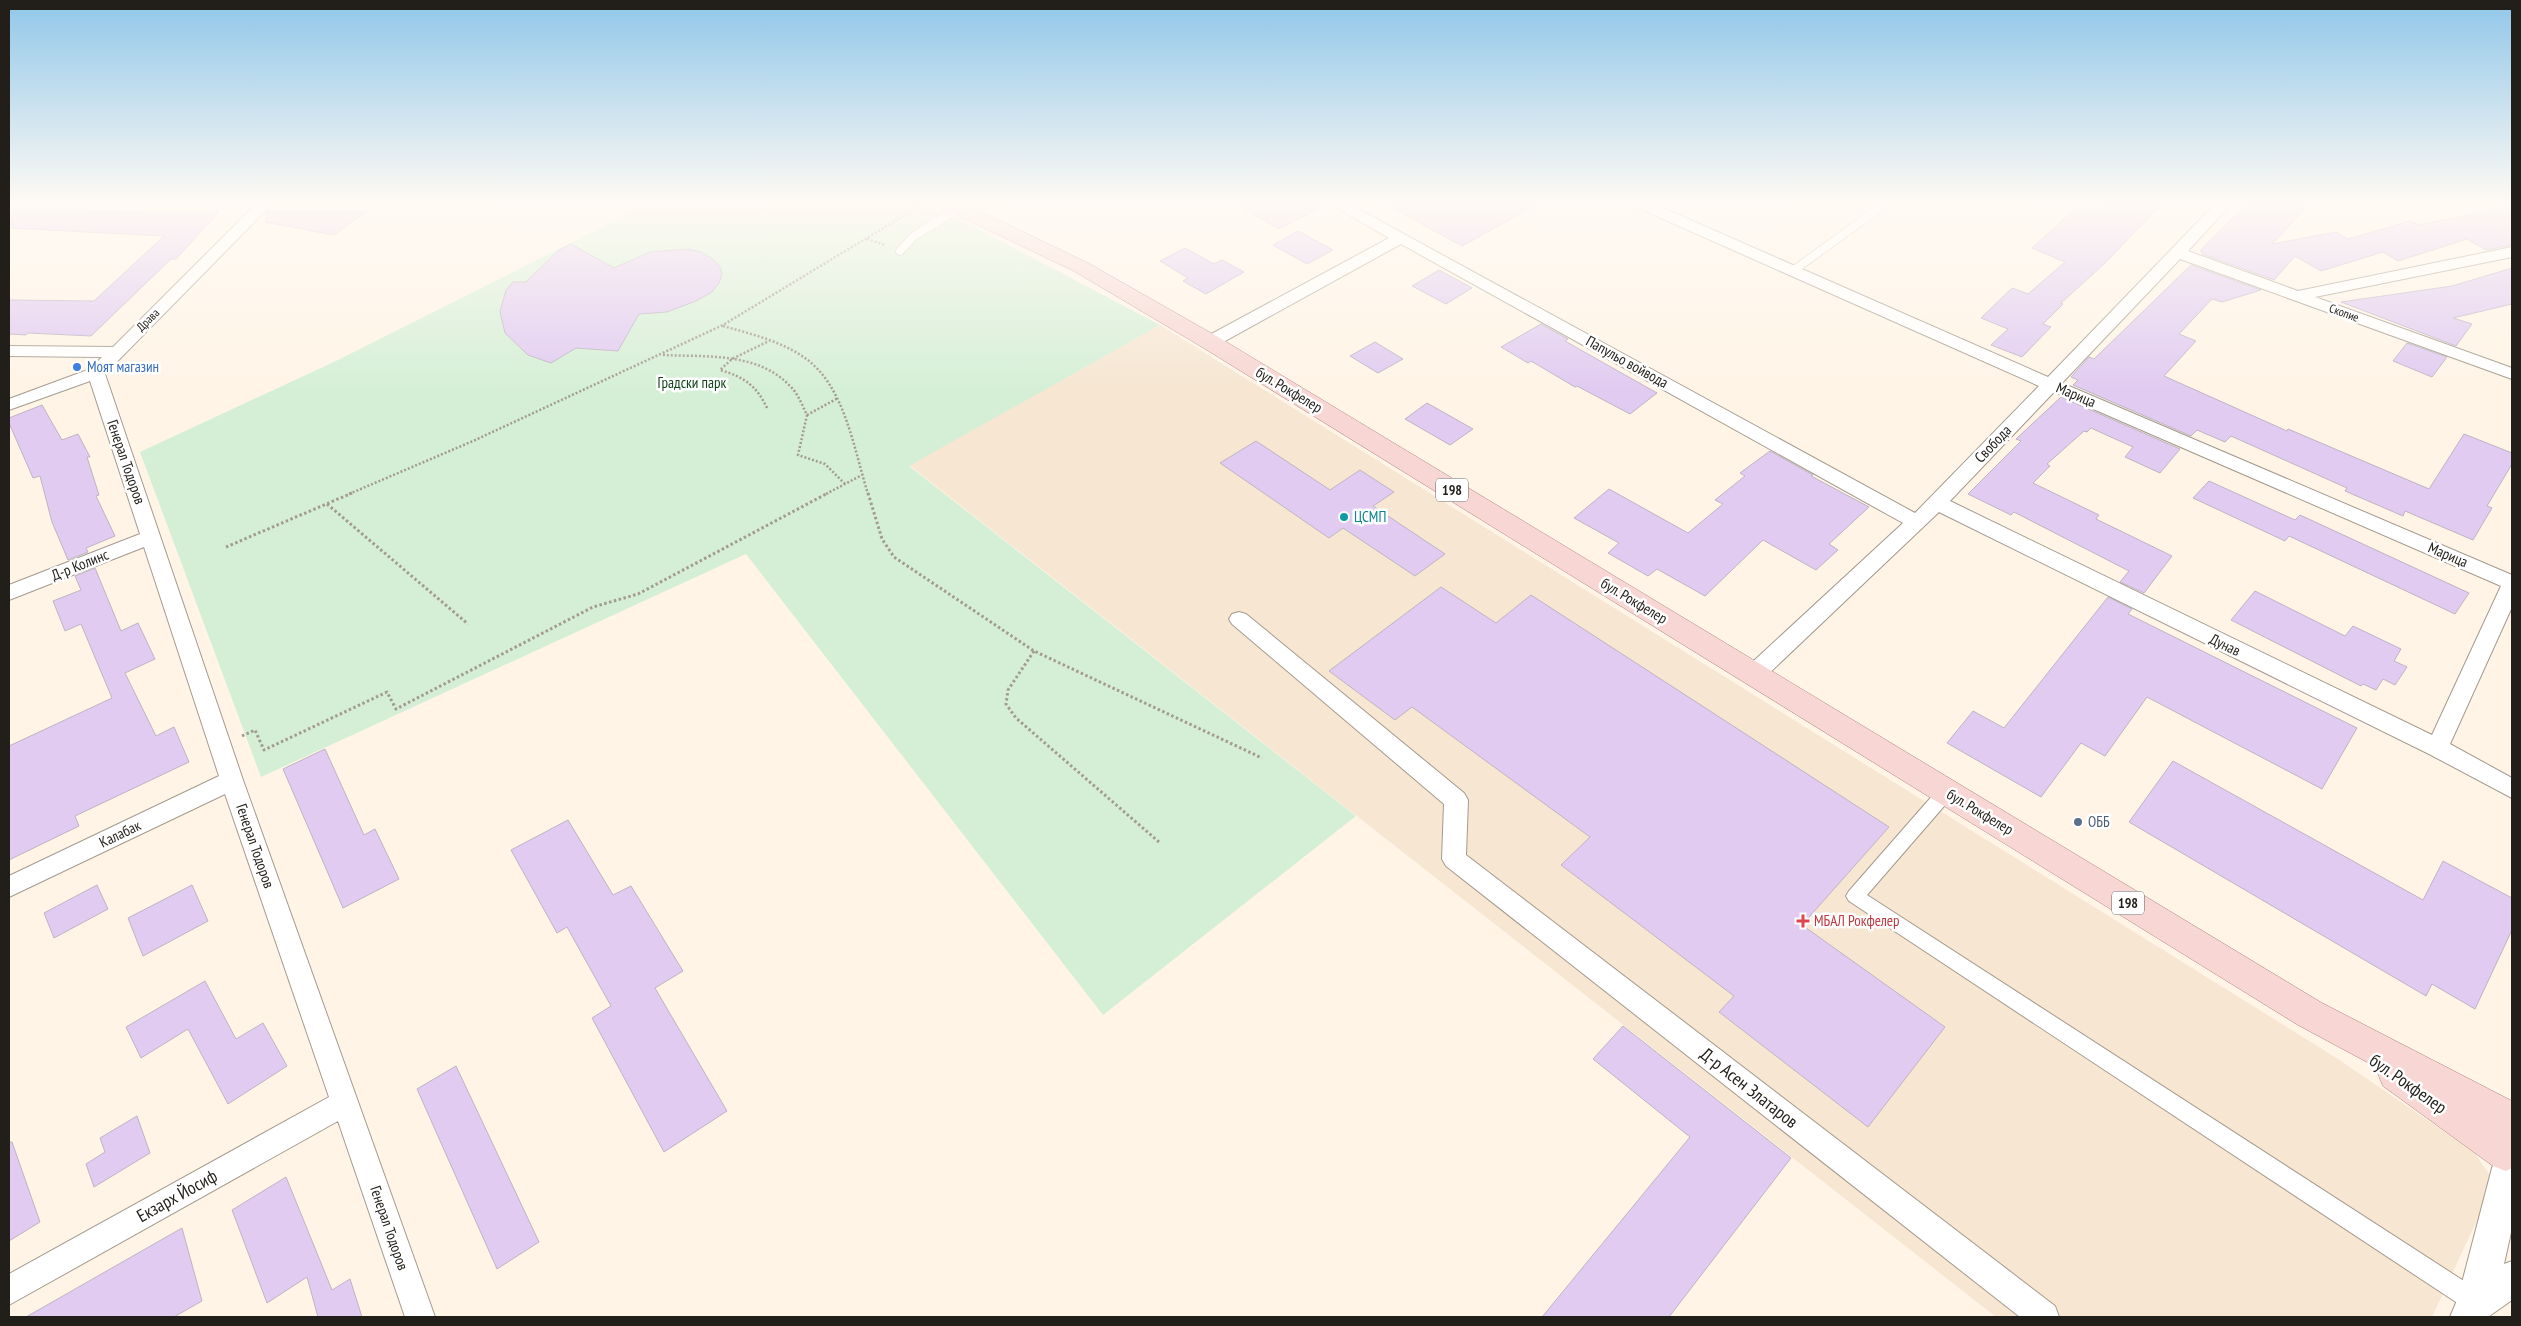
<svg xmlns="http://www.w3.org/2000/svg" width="2521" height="1326" viewBox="0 0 2521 1326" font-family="'PT Sans Narrow',sans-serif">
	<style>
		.built { fill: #f6e6d2 }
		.green { fill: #d5efd6 }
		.building { fill: #e1cbf1; stroke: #bdb4c3 }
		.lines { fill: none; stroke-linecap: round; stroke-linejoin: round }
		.service-casing { stroke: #a49a8e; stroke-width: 9 }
		.pedestrian-casing { stroke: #a49a8e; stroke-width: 2 }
		.minor-casing { stroke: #a49a8e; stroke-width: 2 }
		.tertiary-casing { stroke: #a49a8e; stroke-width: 2 }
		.primary-casing { stroke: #a9847f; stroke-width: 1 }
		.path-far1 { stroke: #a39b91; stroke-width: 2.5; stroke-dasharray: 2 2; stroke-linecap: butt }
		.path { stroke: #a39b91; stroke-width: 3; stroke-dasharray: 2.5 2.5; stroke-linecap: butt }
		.service { stroke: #fff; stroke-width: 8 }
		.pedestrian { fill: #fff; fill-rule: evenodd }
		.minor { fill: #fff; fill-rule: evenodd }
		.tertiary { fill: #fff; fill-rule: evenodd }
		.primary { fill: #f7d6d3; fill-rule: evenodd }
		.shop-dot { fill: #3f7fe0; stroke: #fff; stroke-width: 2 }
		.culture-dot { fill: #0f9aa8; stroke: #fff; stroke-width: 2 }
		.service-dot { fill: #5c6f8a; stroke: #fff; stroke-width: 2 }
		.health-dot { fill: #e0444e; stroke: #fff; stroke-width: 2 }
		.labels { text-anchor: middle; stroke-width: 5; stroke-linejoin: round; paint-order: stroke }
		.far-street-label { font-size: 12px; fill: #221e19; stroke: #fff }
		.shield { fill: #fff; stroke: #64625e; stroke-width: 1 }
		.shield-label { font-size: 14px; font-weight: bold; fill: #221e19 }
		.street-label { font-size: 15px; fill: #221e19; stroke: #fff }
		.shop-label { font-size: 15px; fill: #366cbe; stroke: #fff; text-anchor: start }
		.park-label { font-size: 15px; fill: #114319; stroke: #fff }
		.culture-label { font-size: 15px; fill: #0d838f; stroke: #fff; text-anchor: start }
		.service-label { font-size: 15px; fill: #4e5e75; stroke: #fff; text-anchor: start }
		.health-label { font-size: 15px; fill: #be3a42; stroke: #fff; text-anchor: start }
		.near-street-label { font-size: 18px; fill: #221e19; stroke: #fff }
	</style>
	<rect width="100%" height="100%" fill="#fff4e6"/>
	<path class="built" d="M1160,325L2338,1059L2474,1152L2489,1174L2490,1192L2432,1317H1996L909,465Z"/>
	<path class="green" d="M648,204H917L967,223L1160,325L909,466L1356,816L1103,1015L746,554L261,777L140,452L338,360Z"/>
	<path class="building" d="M1235,204H1328L1279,229Z
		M1385,204H1539L1462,246Z
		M2105,204H2162L2105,263L2061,303L2063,304L2043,324L2051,327L2022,357L1991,345L2008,329L1981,318L2012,288L2028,294L2065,262L2032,248L2079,205L2096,211Z
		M2246,204H2310L2272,244L2336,232L2348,239L2410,221L2419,225L2512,206V245L2486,250L2467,239L2398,261L2383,252L2321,271L2295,256L2274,280L2202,254L2203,252L2200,251Z
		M12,209L154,212H219L176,259H171L91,336L28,333L26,335L9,334V300L94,301L164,236L11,228Z
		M267,211H367L334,235L265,222Z
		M1298,231L1333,250L1307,264L1273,245Z
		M571,244L614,268L650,252L688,249L701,252L713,259L720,267L722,274L719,283L712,292L696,301L667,312L639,314L618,351L576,348L551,363L528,355L505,333L500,312L506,290L513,282H526L559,250Z
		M1185,248L1214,264L1222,260L1244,272L1206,294L1183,281L1188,278L1160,261Z
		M2191,265L2261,290L2222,302L2212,299L2179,334L2196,341L2164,376L2287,431L2288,429L2429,489L2464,434L2512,453V464L2487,506L2492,508L2473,540L2405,511L2403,516L2345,491L2347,488L2231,436L2225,442L2197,430L2191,436L2073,385L2078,380L2071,377L2089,357L2094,359Z
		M2512,268V304L2453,318L2472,324L2456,346L2341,302L2452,286Z
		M1439,270L1472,288L1446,304L1412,286Z
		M1541,324L1568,339L1565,341L1657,393L1630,414L1577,386L1575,387L1531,361L1528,363L1501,347Z
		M1375,342L1403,359L1378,373L1350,356Z
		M2407,343L2447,357L2432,377L2393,361Z
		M2061,397L2180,449L2160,473L2125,457L2133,447L2091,428L2087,432L2084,431L2047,464L2050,466L2033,483L2099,515L2096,519L2172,556L2144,593L2120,582L2129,571L2014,512L2011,515L1968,494L2021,441L2016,439Z
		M1427,403L1473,429L1450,445L1405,419Z
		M42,405L62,440L78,434L90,457H87L99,495L96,496L115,536L86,548L88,552L68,560L52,522L40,476L33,478L9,423V418Z
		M1256,441L1330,490L1360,470L1394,492L1373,506L1445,554L1415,576L1343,528L1329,538L1220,463Z
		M1770,451L1813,475L1811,476L1869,507L1829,544L1838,550L1816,570L1763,540L1705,596L1657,569L1648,576L1608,553L1619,543L1574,518L1609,489L1688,533L1723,504L1715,500L1745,476L1740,473Z
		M2209,481L2295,520L2300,515L2469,593L2455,614L2289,536L2285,541L2193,498Z
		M95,568L121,631L138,623L155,659L125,673L156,736L174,727L189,762L75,816L79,826L9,860V746L112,698L81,624L65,631L53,601L81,590L75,576Z
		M1441,587L1496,623L1531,595L1889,827L1802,925L1945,1027L1868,1127L1719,1012L1734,996L1561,865L1590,837L1412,707L1395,720L1329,671Z
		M2255,591L2345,636L2353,626L2401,649L2394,661L2407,667L2395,685L2383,679L2376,690L2363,684L2361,686L2231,620Z
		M2108,597L2132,609L2128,614L2357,728L2322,789L2147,697L2105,756L2081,743L2041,797L1947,743L1973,711L2004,728Z
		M325,749L364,835L375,829L399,879L343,908L283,769Z
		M2173,761L2423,900L2443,861L2512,898V930L2475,1009L2432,984L2426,996L2129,822Z
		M568,820L613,895L631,886L683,971L655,988L727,1111L664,1152L592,1018L611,1006L567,927L557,933L511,850Z
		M97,885L108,909L54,938L44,913Z
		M192,885L208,921L143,956L128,918Z
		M205,981L236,1039L263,1023L287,1066L228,1104L188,1029L141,1058L126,1027Z
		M1623,1026L1791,1158L1669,1317H1542L1690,1137L1593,1059Z
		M456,1066L539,1242L497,1269L417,1089Z
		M137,1116L150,1153L94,1187L86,1164L105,1152L100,1138Z
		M9,1142H12L40,1222L9,1241Z
		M286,1177L332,1290L350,1279L362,1317H318L307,1277L267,1303L232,1210Z
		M182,1228L202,1301L174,1317H26Z"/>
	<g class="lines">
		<defs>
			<path id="service" d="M900,251L914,236L959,208
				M1794,270L1885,204"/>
			<path id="pedestrian" d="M1946,785L1952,787L1954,792L1952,797L1867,895L2484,1294L2487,1302L2484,1310L2476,1313L2468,1310L1849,901L1846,896L1849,891L1940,787Z"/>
			<path id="minor" d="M256,204H272L105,374L243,780L435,1317H405L338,1121L9,1305V1274L329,1097L225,794L9,897V876L219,776L144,547L9,600V585L140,534L90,381L9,410V399L90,369L102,357L9,356V346L113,347Z
				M1330,204H1349L1915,513L2039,386L1636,207L1634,204H1654L2048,377L2215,204H2231L2188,251L2298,291L2512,247V257L2315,297L2512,368V379L2180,259L2062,383L2512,575V607L2450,744L2512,778V798L2429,754L1939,512L1762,680L1754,682L1746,680L1743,674L1746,668L1903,523L1401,244L1216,346H1204L1202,342L1204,338L1389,238ZM2054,392L2501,586L2432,735L1950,501Z
				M1239,612L1246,614L1464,793L1468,800L1466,855L2055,1306L2059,1317H2020L1446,866L1442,859L1444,804L1232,624L1229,619L1232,614Z"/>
			<path id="tertiary" d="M2509,1151L2512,1152V1228L2504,1264L2512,1261V1300L2488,1317H2450L2458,1298L2492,1168L2497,1156Z"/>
			<path id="primary" d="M939,204H965L1088,263L1218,337L2322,1003L2512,1101V1168L2506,1171L2493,1166L2383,1086L2378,1074L2380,1069L2298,1025L1202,347L1074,271L942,208Z"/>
		</defs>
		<use href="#service" class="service-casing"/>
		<use href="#pedestrian" class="pedestrian-casing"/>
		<use href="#minor" class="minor-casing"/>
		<use href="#tertiary" class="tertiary-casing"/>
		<use href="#primary" class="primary-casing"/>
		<path class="path-far1" d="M867,239L885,245
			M723,326C751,334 781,341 805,358C845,386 854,450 868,494
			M663,355C705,357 757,352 789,385C798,393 802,405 807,415L798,455L825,464L845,484
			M767,408C756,385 744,377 720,370L732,359L769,341
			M807,415L838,398
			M349,494L473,441L723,325L923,204
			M826,494L862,475"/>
		<path class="path" d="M868,493L882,539L894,557L1034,651L1262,758
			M327,504L468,624
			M226,547L352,493
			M1034,651L1008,690L1006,704L1016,718L1159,842
			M242,736L255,730L264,750L387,692L396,709L593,607L638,594L828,493"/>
		<use href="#service" class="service"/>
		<use href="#pedestrian" class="pedestrian"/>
		<use href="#minor" class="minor"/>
		<use href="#tertiary" class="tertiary"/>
		<use href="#primary" class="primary"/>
	</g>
	<linearGradient id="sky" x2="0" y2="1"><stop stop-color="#90c7e9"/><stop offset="0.52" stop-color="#fffaf4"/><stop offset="1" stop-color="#fffaf4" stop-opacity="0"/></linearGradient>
	<rect width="2521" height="390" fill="url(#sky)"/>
	<circle class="shop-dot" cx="77" cy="367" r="5"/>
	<circle class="culture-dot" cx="1344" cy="517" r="5"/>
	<circle class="service-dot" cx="2078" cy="822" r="5"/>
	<path class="health-dot" d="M1800.5 913.5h5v5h5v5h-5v5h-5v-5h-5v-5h5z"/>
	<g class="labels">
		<g class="far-street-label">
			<text transform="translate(2344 313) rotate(20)" y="4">Скопие</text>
			<text transform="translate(148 320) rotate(-45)" y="4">Драва</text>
		</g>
		<g class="shield">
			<rect x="1436" y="478.5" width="32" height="23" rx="4"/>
			<rect x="2112" y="891.5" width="32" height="23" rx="4"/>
		</g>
		<g class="shield-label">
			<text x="1452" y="495">198</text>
			<text x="2128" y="908">198</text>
		</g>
		<g class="street-label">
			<text transform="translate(1627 362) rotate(29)" y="5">Папульо войвода</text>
			<text transform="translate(1289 390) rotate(31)" y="5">бул. Рокфелер</text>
			<text transform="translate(2076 395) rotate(23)" y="5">Марица</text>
			<text transform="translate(1993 444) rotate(-46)" y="5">Свобода</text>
			<text transform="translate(126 462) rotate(71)" y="5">Генерал Тодоров</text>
			<text transform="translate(2448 555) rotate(23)" y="5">Марица</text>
			<text transform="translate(80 565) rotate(-22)" y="5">Д-р Колинс</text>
			<text transform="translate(1634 601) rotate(31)" y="5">бул. Рокфелер</text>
			<text transform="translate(2225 645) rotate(26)" y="5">Дунав</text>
			<text transform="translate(1980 812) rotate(31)" y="5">бул. Рокфелер</text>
			<text transform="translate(120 834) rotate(-26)" y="5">Калабак</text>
			<text transform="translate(255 846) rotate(71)" y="5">Генерал Тодоров</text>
			<text transform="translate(389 1228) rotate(71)" y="5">Генерал Тодоров</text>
		</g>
		<g class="shop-label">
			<text x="87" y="372">Моят магазин</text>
		</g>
		<g class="park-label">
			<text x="692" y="388">Градски парк</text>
		</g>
		<g class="culture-label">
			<text x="1354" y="522">ЦСМП</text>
		</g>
		<g class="service-label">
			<text x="2088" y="827">ОББ</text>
		</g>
		<g class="health-label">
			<text x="1814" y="926">МБАЛ Рокфелер</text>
		</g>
		<g class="near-street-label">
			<text transform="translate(2408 1084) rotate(35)" y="6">бул. Рокфелер</text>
			<text transform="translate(1749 1088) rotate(38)" y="6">Д-р Асен Златаров</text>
			<text transform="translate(177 1196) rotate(-29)" y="6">Екзарх Йосиф</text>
		</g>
	</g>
	<rect width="2521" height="1326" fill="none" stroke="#221e19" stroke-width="20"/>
</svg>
